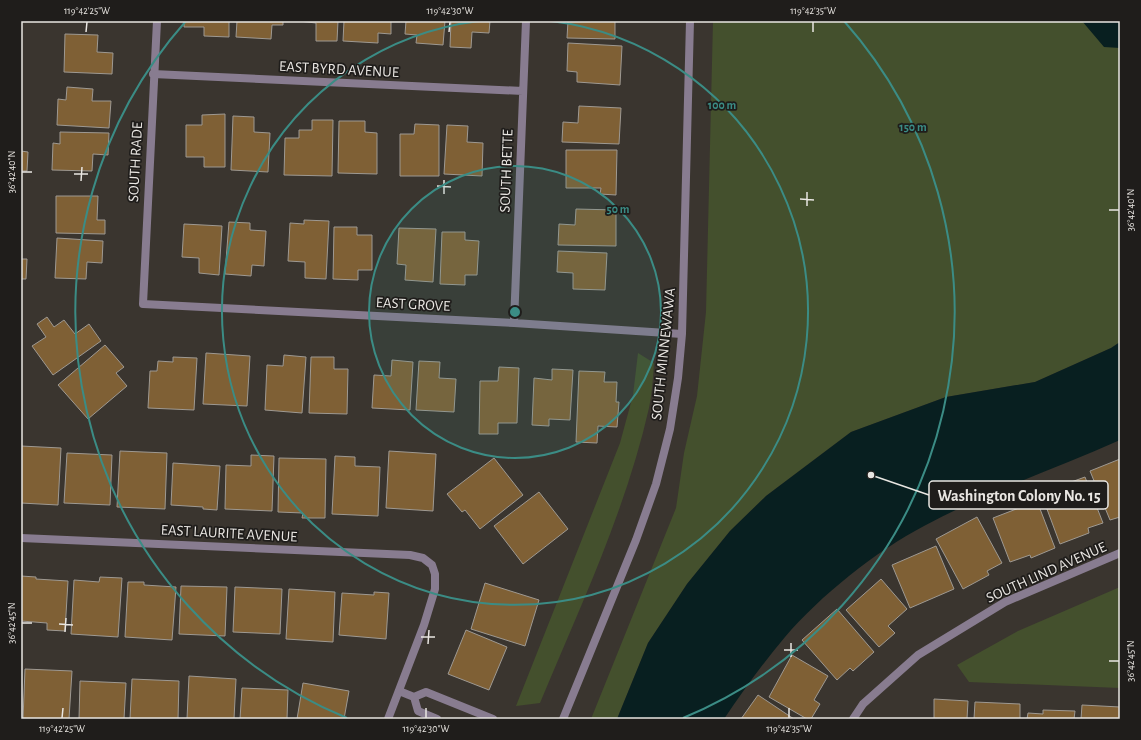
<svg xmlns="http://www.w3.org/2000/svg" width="1141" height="740" viewBox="0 0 1141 740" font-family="'Alegreya Sans',sans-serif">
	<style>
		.green { fill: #44502d }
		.water { fill: #081f20 }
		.building { fill: #7f6035; stroke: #9e9992 }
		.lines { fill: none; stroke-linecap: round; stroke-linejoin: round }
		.minor { stroke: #887c90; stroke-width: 8 }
		.ticks { fill: none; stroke: #e9e6e2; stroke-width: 1.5 }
		.ring { fill: none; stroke: #3b8c85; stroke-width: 2 }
		.labels { text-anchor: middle; stroke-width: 3.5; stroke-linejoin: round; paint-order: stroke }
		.street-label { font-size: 15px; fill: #e9e6e2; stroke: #1f1d1b }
		.centre { fill: #3b8c85; stroke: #1f1d1b; stroke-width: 2 }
		.ring-label { font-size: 12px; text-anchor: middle; font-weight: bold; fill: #3b8c85; stroke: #1f1d1b; stroke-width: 3.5; stroke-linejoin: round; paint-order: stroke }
		.leader { fill: none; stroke: #e9e6e2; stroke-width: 1.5 }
		.callout-dot { fill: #e9e6e2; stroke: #1f1d1b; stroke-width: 1.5 }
		.callout { fill: #1f1d1b; stroke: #e9e6e2; stroke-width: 1.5 }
		.callout-label { font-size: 16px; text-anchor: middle; font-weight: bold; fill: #e9e6e2 }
		.neatline { fill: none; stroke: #e9e6e2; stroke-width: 1.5 }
		.ticks-label { font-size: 10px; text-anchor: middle; fill: #e9e6e2 }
	</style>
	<rect width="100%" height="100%" fill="#3a352f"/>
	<path class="green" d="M713,21H1120V342L1111,348L1035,382L946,397L851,432L766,496L730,531L687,584L648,643L617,719H591L676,508L684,453L697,396L706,312Z
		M638,353L654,363C653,378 652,394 649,408C626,510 580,607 540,703L516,706L620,443L633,395Z
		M1120,587V688L969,682L957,665L1018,631Z"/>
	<path class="water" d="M1082,21H1120V48L1104,47Z
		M1120,342V440C1055,469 987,492 924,526C876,551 820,596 785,637C763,663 743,691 724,719H617L648,643L687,584L730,531L766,496L851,432L946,397L1035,382L1111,348Z"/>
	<path class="building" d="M184,21H229V37L204,36V27H184Z
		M237,21H283V25H272L271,39L236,37Z
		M299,21H338L337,41H316V23Z
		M344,21H391V34L378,33V43L343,41Z
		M406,21H445L443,45L416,43L417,35L405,34Z
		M451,21H490L489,33L472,32L471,48L450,47Z
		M568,21H615V39L567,38Z
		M65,34L98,35L97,52L113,53L112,74L64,72Z
		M568,43L622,46L620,85L577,82V72L567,71Z
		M67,87L93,89L92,101H111L109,128L57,125L58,99L66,100Z
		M579,106L621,108L619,144L562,142L563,122L578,123Z
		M225,114V167H204V157H186V125H202V115Z
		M233,116L254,117V132L270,133L268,172L231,170Z
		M312,120H333L332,176L284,175L285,138H299V130H312Z
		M339,121H365V132L377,133V174L338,173Z
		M415,124L439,125V176H400V134H414Z
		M447,125L468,126L467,142L483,143L482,176L444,174Z
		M60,132L109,133L108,155L93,154L92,171L52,170L53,143L60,144Z
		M566,150H617L616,195L600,194L601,188H566Z
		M21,151L28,152L27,171H21Z
		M56,196H98L97,220H105V234L56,233Z
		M576,209L616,210V246L558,245L559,224L575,225Z
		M304,220L329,221L326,279L305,278V262L288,261L290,223L304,224Z
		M229,222L250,223V230L266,231L264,266L252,265L251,276L225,274Z
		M184,224L222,226L219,275L199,273V258L182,257Z
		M334,227H357V235H372V270H358V280L333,279Z
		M399,228L436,229L433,282L405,280L406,265L397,264Z
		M442,232H465V240L479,241L477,275H465V285L440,284Z
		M57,238L103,241L102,263L87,262L86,279L55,278Z
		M558,251L607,253L605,290L573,289V273L557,272Z
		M21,259H27L26,279H21Z
		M47,317L54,327L64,320L75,334L89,324L101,341L53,375L32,346L46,337L37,324Z
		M105,345L124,367L116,373L127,386L88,419L58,385Z
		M206,353L250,356L247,406L203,404Z
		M284,355L306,357L302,413L265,410L267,365L283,366Z
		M173,357L197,358L194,410L148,408L150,371H157L158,361L173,362Z
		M311,357H334V369H348L347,414L309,413Z
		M392,360L413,362L410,410L372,408L374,375L391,376Z
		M419,361L440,362L439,378L456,379L454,412L416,410Z
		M499,367L519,368L517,423H498V434H479L480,381H498Z
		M552,369L573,370L570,420L549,419V426L532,425L534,378L552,380Z
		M579,371L605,372L604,382H617L616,402H619L617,427L598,426L597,443L576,442Z
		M21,446L61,448L58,505L21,503Z
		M120,451L167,453L165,509L117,507Z
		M389,451L436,454L433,511L386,508Z
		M67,453L112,455L110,505L64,503Z
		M251,455L274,456L272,511L225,509L226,465L251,466Z
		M335,456L355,457V466L380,467L378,516L332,514Z
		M279,458L326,459L325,518H302L303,513L278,512Z
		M494,458L523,495L480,529L465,510L462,512L447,494Z
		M1120,459V517L1110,520L1090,471Z
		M173,463L220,466L217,510L203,509V507L171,505Z
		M1085,477L1103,523L1088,528L1089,533L1060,544L1041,493Z
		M539,492L568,529L523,564L494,526Z
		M1037,501L1055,548L1031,558L1030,555L1010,562L993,518Z
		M977,517L1002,563L987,571L989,575L963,589L936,539Z
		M936,546L954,589L910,608L892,565Z
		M21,576L36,577V579L68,581L65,631L47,630V623L21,621Z
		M100,577L122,578L118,637L71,634L74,580L99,582Z
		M881,579L907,609L888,626L895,633L879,647L846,610Z
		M128,582H144V585L176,587L172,640L125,637Z
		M485,583L539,600L525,646L471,629Z
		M181,586L227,587L225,636L179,634Z
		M235,587L282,589L280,634L233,632Z
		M289,589L335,592L333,642L286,639Z
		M374,592L389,593L386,639L339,635L342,593L374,595Z
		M837,609L874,652L853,671L850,668L837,680L802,640Z
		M466,630L507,647L489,690L448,674Z
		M792,655L828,676L814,700L820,704L811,719H807L769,697Z
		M25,669L72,671L69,719H23Z
		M189,676L236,679L234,719H187Z
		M132,679L179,681L178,719H130Z
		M80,681L126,683L124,719H79Z
		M303,683L349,691L344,719H297Z
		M242,688L288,690L287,719H240Z
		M758,695L794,719H741Z
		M934,699L968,701L967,719H934Z
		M975,702L1020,704V719H974Z
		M1082,705L1120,707V719H1081Z
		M1043,710L1075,711L1074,719H1027L1028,713L1043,714Z"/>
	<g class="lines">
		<path class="minor" d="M157,21L143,304L514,323L682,334
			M153,74L523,91
			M514,323L526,21
			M21,538L410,555L423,558L432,565L435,574V589L424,625L388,719
			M399,691L414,697
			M437,719L418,711L414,697L426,692L493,719
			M563,719L636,540L656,484L670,429L678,378L682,334L690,21
			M853,719L863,704L918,655L1005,602L1120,553"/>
	</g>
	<path class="ticks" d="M86,32L87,22M449,32L450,22M813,32V22M22,172H32M74,174H88M81,181L82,167M437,186L451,187M444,194V180M800,199L814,200M807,206V192M1109,210H1119M22,623H32M59,624L73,625M65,632L66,618M421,637H435M428,644L429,630M784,650H798M791,657V643M1109,661H1119M62,718L63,708M426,718V708M789,718V708"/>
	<circle cx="515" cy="312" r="146" fill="#3b8c85" fill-opacity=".12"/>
	<g class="ring">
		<circle cx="515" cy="312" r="146"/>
		<path d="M551 21A293 293 0 1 1 479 21"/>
		<path d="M347 718A439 439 0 0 1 186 21M844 21A439 439 0 0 1 683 718"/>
	</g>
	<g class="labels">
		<g class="street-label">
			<text transform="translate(339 69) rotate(3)" y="5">EAST BYRD AVENUE</text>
			<text transform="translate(135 162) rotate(-87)" y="5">SOUTH RADE</text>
			<text transform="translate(506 171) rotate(-88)" y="5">SOUTH BETTE</text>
			<text transform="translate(413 304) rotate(3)" y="5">EAST GROVE</text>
			<text transform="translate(663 354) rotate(-84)" y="5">SOUTH MINNEWAWA</text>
			<text transform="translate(229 533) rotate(3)" y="5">EAST LAURITE AVENUE</text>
			<text transform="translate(1046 572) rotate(-24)" y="5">SOUTH LIND AVENUE</text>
		</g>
	</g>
	<circle cx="515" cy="312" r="6" class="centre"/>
	<g class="ring-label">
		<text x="722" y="109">100 m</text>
		<text x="913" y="131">150 m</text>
		<text x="618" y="213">50 m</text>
	</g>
	<path class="leader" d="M871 475L929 495"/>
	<circle class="callout-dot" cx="871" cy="475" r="4"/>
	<rect class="callout" x="929" y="481" width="179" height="28" rx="4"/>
	<g class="callout-label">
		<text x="1019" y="501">Washington Colony No. 15</text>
	</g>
	<rect width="1141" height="740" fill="none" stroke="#1f1d1b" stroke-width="44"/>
	<rect x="22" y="22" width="1097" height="696" class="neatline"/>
	<g class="ticks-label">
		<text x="87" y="14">119°42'25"W</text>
		<text x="450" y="14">119°42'30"W</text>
		<text x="813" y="14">119°42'35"W</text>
		<text transform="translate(11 172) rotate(-90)" y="4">36°42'40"N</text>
		<text transform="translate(1130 210) rotate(-90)" y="4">36°42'40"N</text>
		<text transform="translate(11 623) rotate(-90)" y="4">36°42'45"N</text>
		<text transform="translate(1130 661) rotate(-90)" y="4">36°42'45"N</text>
		<text x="62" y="732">119°42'25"W</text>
		<text x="426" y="732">119°42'30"W</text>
		<text x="789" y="732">119°42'35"W</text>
	</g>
</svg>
